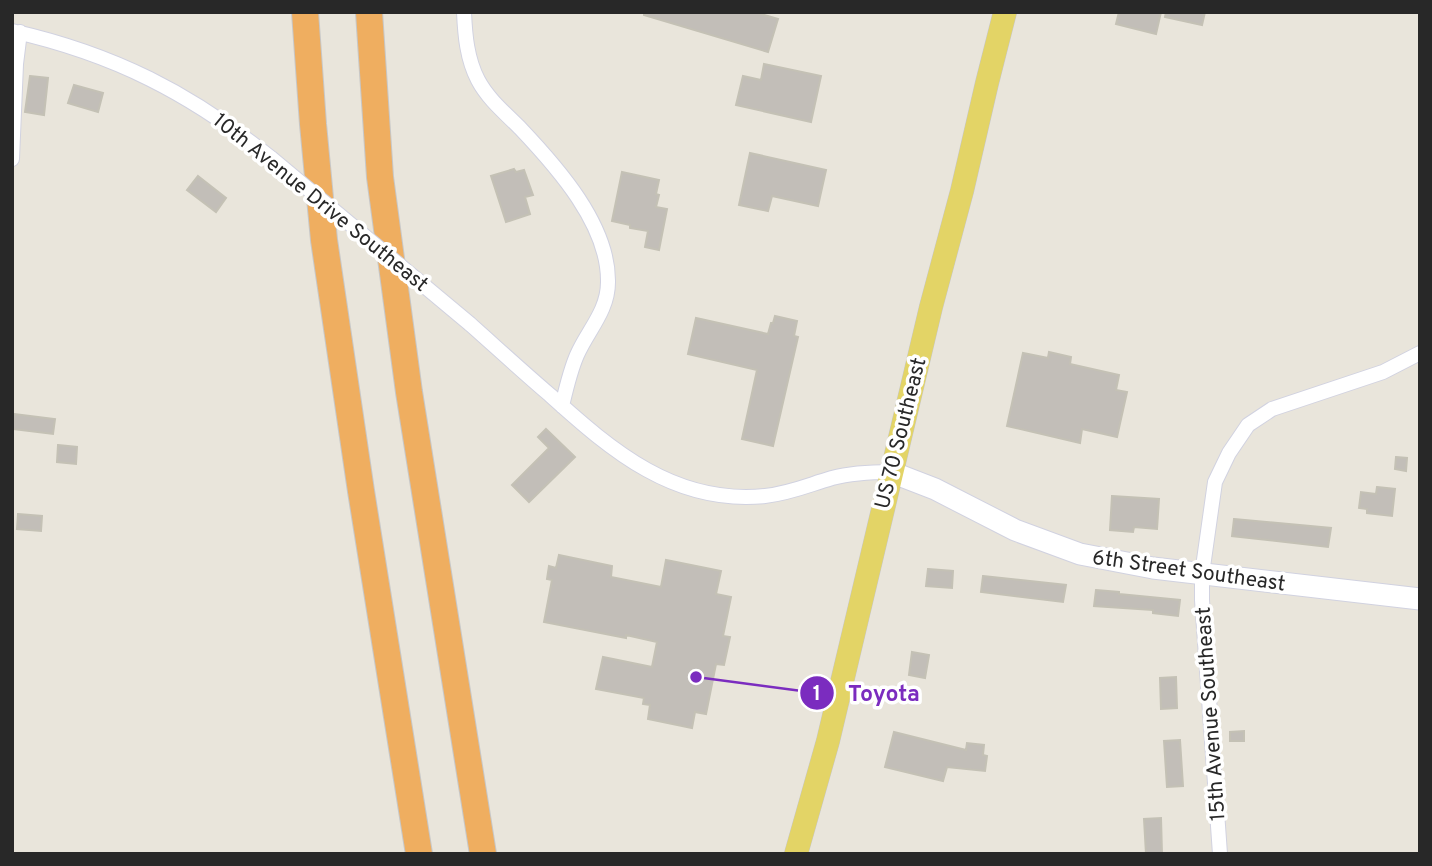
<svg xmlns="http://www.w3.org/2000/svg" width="1432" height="866" viewBox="0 0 1432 866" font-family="Overpass,sans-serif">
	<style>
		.building { fill: #c2beb8; stroke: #c4c1b5; stroke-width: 2 }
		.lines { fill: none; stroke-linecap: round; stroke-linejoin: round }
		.street-casing { stroke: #d1d2e0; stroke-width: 16 }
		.secondary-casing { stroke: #d1d2e0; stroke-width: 23 }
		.primary-casing { stroke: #c7c7c7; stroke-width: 24 }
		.highway-casing { stroke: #c7c7c7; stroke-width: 28 }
		.street { stroke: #fff; stroke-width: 14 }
		.secondary { stroke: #fff; stroke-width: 21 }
		.primary { stroke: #e3d466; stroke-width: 23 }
		.highway { stroke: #efae60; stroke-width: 26 }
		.street-bridge-casing { stroke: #d1d2e0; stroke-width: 16; stroke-linecap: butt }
		.street-bridge { stroke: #fff; stroke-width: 14 }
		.labels { text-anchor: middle; stroke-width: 7; stroke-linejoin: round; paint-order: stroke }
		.street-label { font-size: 21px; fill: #282828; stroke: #fff }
		.leader { fill: none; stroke: #7b2cbf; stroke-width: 2.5 }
		.callout-dot { fill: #7b2cbf; stroke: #fff; stroke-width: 2.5 }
		.mark-label { font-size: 21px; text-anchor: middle; font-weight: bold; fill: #fff }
		.callout-label { font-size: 23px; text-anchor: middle; font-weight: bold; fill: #7b2cbf; stroke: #fff; stroke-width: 7; stroke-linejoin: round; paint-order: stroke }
	</style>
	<rect width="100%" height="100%" fill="#e9e5db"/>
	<path class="building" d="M644,12H754L778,19L768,52L644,15Z
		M1119,12H1161L1156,34L1116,24Z
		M1166,12H1205L1202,25L1165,17Z
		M764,64L821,76L811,122L736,105L743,76L761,80Z
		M30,76L48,78L44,115L25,112Z
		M74,85L103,93L98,112L68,103Z
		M750,153L826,170L818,206L772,196L768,211L739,205Z
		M514,169L516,172L524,170L533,195L525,197L530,214L506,222L491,176Z
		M622,172L659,180L656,194L659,195L656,207L667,209L659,250L645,247L648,231L630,228V225L612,221Z
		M198,176L226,198L216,212L187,190Z
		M775,316L797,321L794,336L798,337L773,446L742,439L757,370L688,354L696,318L768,334L771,323H773Z
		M1049,352L1071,357L1070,364L1119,375L1116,390L1127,392L1117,437L1082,429L1080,443L1007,426L1023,353L1048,358Z
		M14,414L55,419L53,434L12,429Z
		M546,429L575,457L529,502L512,485L549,448L538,437Z
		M58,445L77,447L76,464L57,462Z
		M1396,457L1407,458L1406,471L1395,469Z
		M1377,487L1395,489L1392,516L1367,513V509L1359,508L1361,492L1376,494Z
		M1112,496L1159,499L1157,529L1134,527L1133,532L1110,530Z
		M18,514L42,516L41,531L17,529Z
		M1234,519L1331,528L1328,547L1232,536Z
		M559,555L612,566L611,577L661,587L666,560L721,571L716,594L731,597L723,636L730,637L724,665L716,664L706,714L695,712L692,728L648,719L650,705L643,704L644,698L596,689L603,657L652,667L657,642L626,635V638L544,622L552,580L547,579L549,566L556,568Z
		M928,569L953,571L952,588L926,586Z
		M983,576L1066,585L1063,602L981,592Z
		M1096,590L1119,592V594L1180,600L1178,616L1153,613V610L1094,606Z
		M912,652L929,655L925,678L909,675Z
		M1176,677L1177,708L1161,709L1160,678Z
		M1244,731V741H1230V732Z
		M894,732L966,750L967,743L984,745L983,755L987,756L985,771L947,767L943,781L885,767Z
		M1180,740L1183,786L1167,787L1164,741Z
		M1161,818L1162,854H1146L1144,819Z"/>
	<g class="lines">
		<defs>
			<path id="street" d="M464,12C465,35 467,59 478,80C488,99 505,113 520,128C557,167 609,225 608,282C608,311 588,330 577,355C570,371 566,389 562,406
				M12,31C114,54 190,93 271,158
				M12,159L16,64L20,32
				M470,324C497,348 523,372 550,395C612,451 675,505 765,496C791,493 808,485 832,478C851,473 871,472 891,472
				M1220,854L1202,600V574L1215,482L1229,453L1248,425L1272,409L1383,372L1420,353"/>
			<path id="secondary" d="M891,472L935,489L1015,530L1080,554L1153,568L1420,599"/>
			<path id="primary" d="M796,854L828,741L931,307L962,191L987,83L1005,12"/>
			<path id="highway" d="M305,12L313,124L324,240L361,491L419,854
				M369,12L380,177L409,392L483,854"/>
		</defs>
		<use href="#street" class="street-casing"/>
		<use href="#secondary" class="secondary-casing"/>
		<use href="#primary" class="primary-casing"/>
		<use href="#highway" class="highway-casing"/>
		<use href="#street" class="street"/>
		<use href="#secondary" class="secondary"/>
		<use href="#primary" class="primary"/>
		<use href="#highway" class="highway"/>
		<defs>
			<path id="street-bridge" d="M271,158L470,324"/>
		</defs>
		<use href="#street-bridge" class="street-bridge-casing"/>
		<use href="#street-bridge" class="street-bridge"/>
	</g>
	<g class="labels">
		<g class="street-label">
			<text transform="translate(321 202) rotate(39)" y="7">10th Avenue Drive Southeast</text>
			<text transform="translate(900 433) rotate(-76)" y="7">US 70 Southeast</text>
			<text transform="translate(1189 570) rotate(8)" y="7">6th Street Southeast</text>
			<text transform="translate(1210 714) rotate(-94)" y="7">15th Avenue Southeast</text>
		</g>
	</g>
	<path class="leader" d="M696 677L817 693"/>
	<g class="callout-dot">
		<circle cx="696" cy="677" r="7"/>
		<circle cx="817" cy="693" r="18"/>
	</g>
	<g class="mark-label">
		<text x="817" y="700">1</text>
	</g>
	<g class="callout-label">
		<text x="884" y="701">Toyota</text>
	</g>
	<rect width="1432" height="866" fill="none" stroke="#282828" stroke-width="28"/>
</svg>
